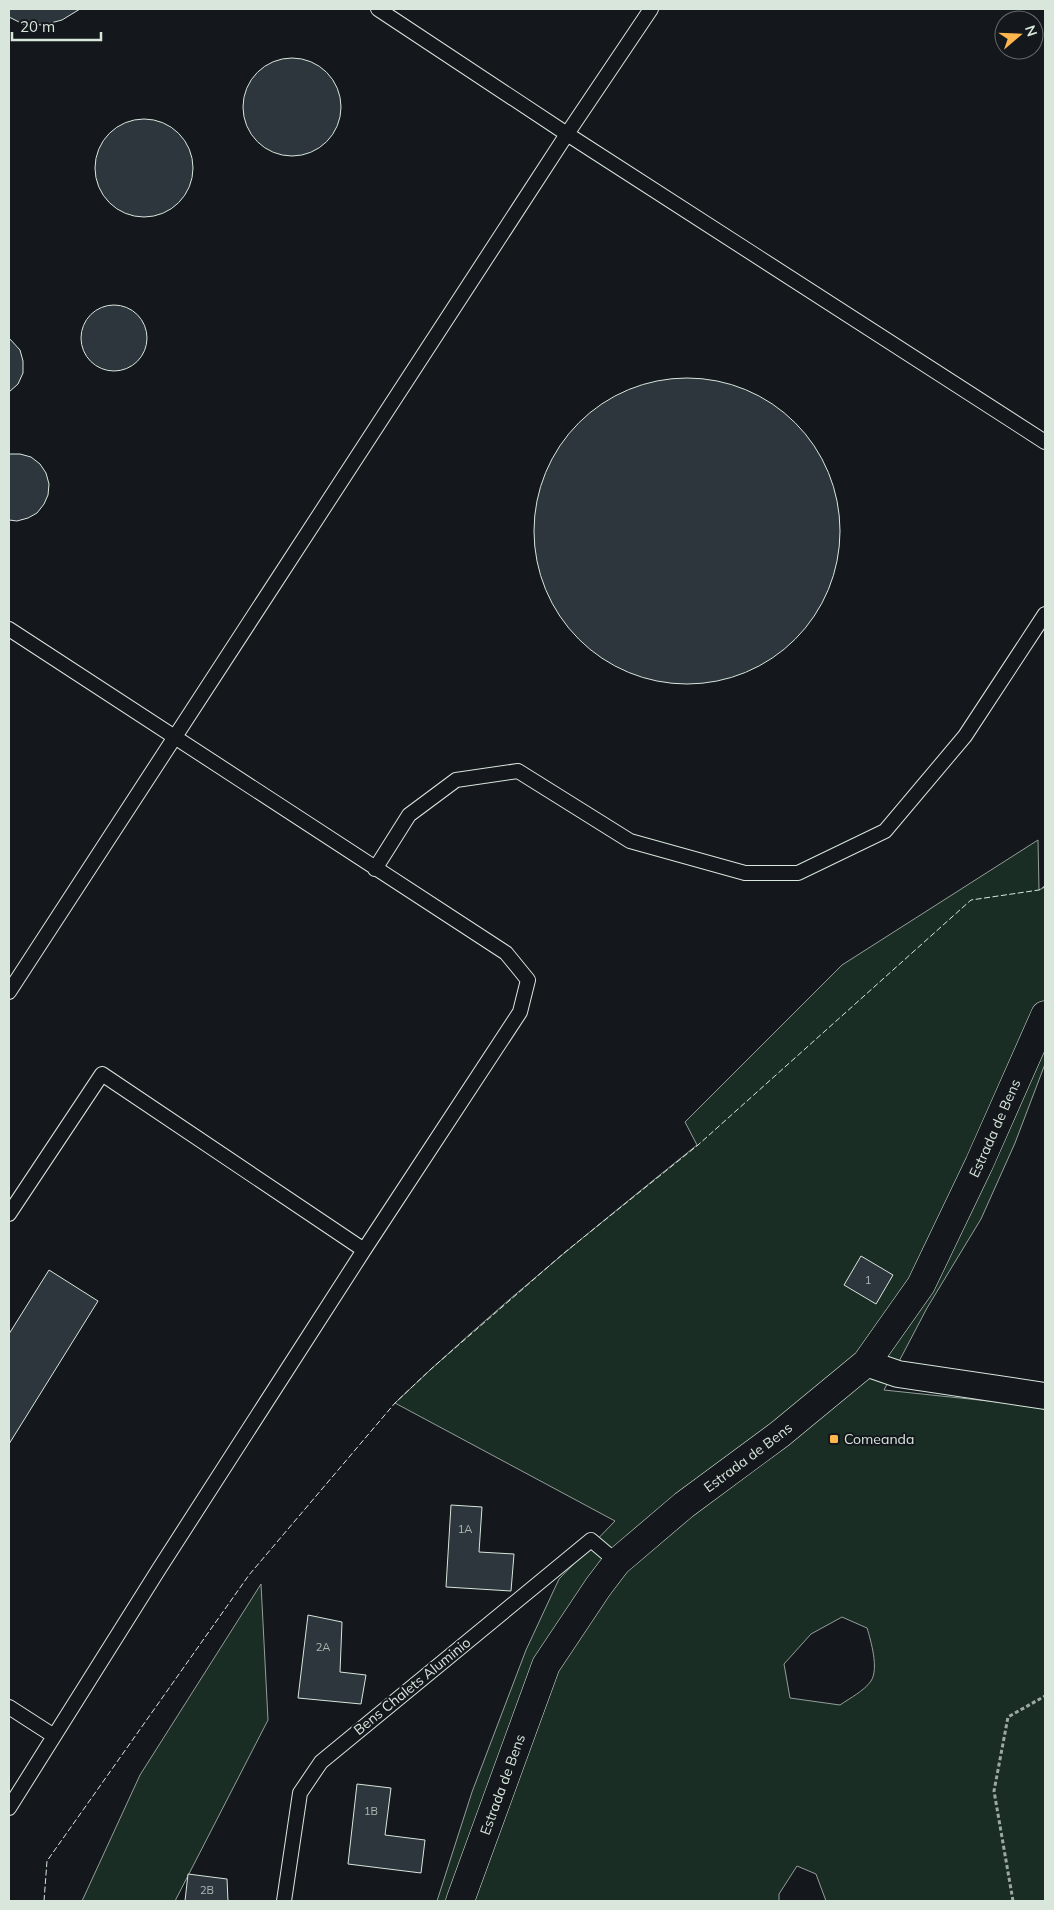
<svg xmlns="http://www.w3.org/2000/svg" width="1054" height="1910" viewBox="0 0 1054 1910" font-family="Mulish,sans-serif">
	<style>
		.green { fill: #1a2d24; stroke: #939e99; fill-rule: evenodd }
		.building { fill: #2c363c; stroke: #d8e6dc }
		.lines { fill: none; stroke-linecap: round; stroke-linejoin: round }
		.service-casing { stroke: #d8e6dc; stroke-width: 16 }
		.minor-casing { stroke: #d8e6dc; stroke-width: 28 }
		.tertiary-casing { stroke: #d8e6dc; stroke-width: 29 }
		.path { stroke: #9da8a2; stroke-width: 3; stroke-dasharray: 4 2.5; stroke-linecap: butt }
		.service { stroke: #14181c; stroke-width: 14 }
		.minor { stroke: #14181c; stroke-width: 26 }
		.tertiary { stroke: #14181c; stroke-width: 28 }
		.fence { stroke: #d8e6dc; stroke-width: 1; stroke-dasharray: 6 2.5; stroke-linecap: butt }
		.poi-dot { fill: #ffb74d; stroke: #14181c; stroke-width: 2 }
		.labels { text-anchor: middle; stroke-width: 4; stroke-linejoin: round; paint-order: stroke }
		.number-label { font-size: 11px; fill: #adbab4 }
		.street-label { font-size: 14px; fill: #d8e6dc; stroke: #14181c }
		.poi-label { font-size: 14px; fill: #d8e6dc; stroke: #14181c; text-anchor: start }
	</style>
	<rect width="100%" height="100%" fill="#14181c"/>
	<path class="green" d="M1038,840L1039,890L1045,887V1064L1015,1143L981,1219L927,1308L884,1390L1045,1407V1901H826L816,1874L797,1866L779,1894V1901H437L472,1792L526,1650L559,1579L615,1521L395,1403C491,1311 594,1228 697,1145L685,1122L842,965ZM842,1617L867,1628C871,1641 879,1669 871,1681C864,1691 850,1698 840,1705L790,1698L784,1664L811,1634Z
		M261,1584L268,1720L175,1901H82L140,1775Z"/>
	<path class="building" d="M9,9H80L62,20L43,25L23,24L9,17Z
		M243 107a49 49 0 1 1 98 0a49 49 0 1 1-98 0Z
		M95 168a49 49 0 1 1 98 0a49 49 0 1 1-98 0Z
		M81 338a33 33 0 1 1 66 0a33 33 0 1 1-66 0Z
		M9,338L20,350L23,361V373L18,384L9,392Z
		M534 531a153 153 0 1 1 306 0a153 153 0 1 1-306 0Z
		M9,454H20L31,457L40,464L46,473L49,484L48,495L44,504L37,513L28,518L17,521L9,520Z
		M861,1256L893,1275L876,1304L844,1285Z
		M49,1270L98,1301L9,1444V1334Z
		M451,1505L482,1507L479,1552L514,1554L511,1591L446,1587Z
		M308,1615L342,1622L340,1672L366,1675L361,1704L298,1698Z
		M357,1784L391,1788L385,1835L425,1840L421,1873L348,1864Z
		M188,1874L227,1879L228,1901H185Z"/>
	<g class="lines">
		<defs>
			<path id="service" d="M378,9L567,134L1045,442
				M9,629L506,953L528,980L520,1012L364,1250L159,1569L9,1808
				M375,869L409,815L456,780L518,771L630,841L745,873H798L885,831L965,736L1045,614
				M9,992L567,134L651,9
				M9,1214L102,1074L364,1250
				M9,1707L54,1736
				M284,1901L300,1793L321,1762L591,1540L617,1562"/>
			<path id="minor" d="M866,1363L898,1374L1045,1396"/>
			<g id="tertiary">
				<path id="s1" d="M460,1901L546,1665L598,1587L617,1562L684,1505L780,1434L866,1363L921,1285L979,1164L1045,1015"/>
			</g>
		</defs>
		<use href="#service" class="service-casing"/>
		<use href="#minor" class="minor-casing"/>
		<use href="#tertiary" class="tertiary-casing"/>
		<path class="path" d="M1013,1901L994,1791L1008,1717L1045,1696"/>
		<use href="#service" class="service"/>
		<use href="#minor" class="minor"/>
		<use href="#tertiary" class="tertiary"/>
		<path class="fence" d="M44,1901L47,1861L249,1575L395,1403L431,1369L564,1253L698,1145L971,900L1039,890L1045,886"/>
	</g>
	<rect class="poi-dot" x="829" y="1434" width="10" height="10" rx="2.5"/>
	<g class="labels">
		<g class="number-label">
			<text x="868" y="1284">1</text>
			<text x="465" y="1533">1A</text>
			<text x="323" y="1651">2A</text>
			<text x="371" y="1815">1B</text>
			<text x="207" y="1894">2B</text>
		</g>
		<g class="street-label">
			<text dy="5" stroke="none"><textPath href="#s1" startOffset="964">Estrada de Bens</textPath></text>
			<text dy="5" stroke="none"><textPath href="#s1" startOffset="544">Estrada de Bens</textPath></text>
			<text transform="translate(412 1686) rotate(-39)" y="5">Bens Chalets Aluminio</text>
			<text dy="5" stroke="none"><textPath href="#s1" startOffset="124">Estrada de Bens</textPath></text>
		</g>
		<g class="poi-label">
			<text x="844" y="1444">Comeanda</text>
		</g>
	</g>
	<rect width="1054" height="1910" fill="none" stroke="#d8e6dc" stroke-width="20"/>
	<g transform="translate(1019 35) rotate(71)"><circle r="24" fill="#14181c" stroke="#626a69"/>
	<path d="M0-4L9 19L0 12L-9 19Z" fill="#ffb74d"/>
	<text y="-8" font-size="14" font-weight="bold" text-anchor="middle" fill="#d8e6dc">N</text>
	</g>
	<path d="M12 32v8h89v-8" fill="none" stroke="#d8e6dc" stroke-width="2.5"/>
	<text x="20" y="32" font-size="15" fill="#d8e6dc" stroke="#14181c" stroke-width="4" paint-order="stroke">20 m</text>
</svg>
